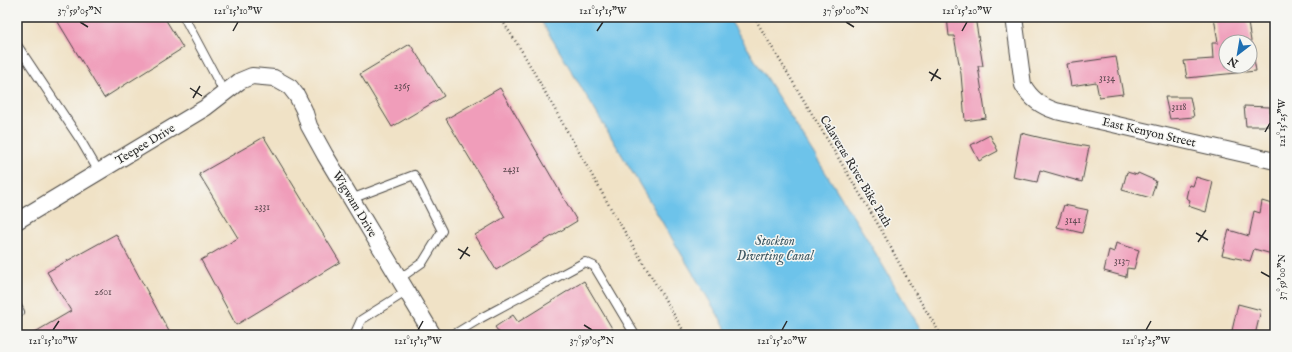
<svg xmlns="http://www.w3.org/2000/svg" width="1292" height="352" viewBox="0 0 1292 352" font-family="'IM FELL English',serif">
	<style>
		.water { fill: #6dc3ea; stroke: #4c778a }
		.building { fill: #f09dba; fill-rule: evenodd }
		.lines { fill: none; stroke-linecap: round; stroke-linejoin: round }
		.lane-casing { stroke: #494642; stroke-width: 10 }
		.street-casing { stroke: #494642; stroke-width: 18 }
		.path { stroke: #494642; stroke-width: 2.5; stroke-dasharray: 1 3; stroke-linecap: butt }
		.lane { stroke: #fff; stroke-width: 8 }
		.street { stroke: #fff; stroke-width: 16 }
		.ticks { fill: none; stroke: #2b2b2b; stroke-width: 1.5 }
		.labels { text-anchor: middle; stroke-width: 3; stroke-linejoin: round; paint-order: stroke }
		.number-label { font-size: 10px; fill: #5c484f }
		.street-label { font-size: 12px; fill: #2b2b2b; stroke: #f6f6f2 }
		.water-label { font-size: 13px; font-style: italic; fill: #3f5964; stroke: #f6f6f2 }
		.neatline { fill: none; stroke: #2b2b2b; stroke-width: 1.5 }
		.ticks-label { font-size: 10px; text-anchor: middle; fill: #2b2b2b }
	</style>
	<rect width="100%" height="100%" fill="#f6f6f2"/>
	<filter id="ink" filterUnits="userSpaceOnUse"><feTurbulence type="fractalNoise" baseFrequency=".025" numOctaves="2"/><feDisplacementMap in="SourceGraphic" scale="8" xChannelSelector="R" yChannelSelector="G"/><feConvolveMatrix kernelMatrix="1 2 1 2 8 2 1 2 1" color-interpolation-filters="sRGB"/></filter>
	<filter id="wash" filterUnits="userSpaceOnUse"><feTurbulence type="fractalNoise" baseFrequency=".012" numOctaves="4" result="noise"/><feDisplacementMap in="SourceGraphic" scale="16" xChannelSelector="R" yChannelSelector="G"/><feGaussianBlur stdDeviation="0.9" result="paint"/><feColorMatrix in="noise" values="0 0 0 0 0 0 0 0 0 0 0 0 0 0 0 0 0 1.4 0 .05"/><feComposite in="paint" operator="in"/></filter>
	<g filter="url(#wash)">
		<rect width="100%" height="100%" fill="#f0e2c6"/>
		<path class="water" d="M539,17H728L866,237L924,335H730Z"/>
		<g id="blocks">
			<path class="building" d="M55,17H164L183,48L104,98Z
				M947,17H975L983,66H978L986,118L965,121L961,74L954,36H949Z
				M1214,17H1247L1256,71L1187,78L1184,61L1213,59L1212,43H1218ZM1226,42H1250V66H1226Z
				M410,44L444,96L392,127L360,74Z
				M1116,57L1123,94L1099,97L1096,82L1071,86L1067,64Z
				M500,88L577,221L496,270L475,235L505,217L446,119Z
				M1165,97H1190L1194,117L1170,119Z
				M1244,106L1270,107L1271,126H1246Z
				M1021,133L1046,139L1089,147L1082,182L1040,170L1037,182L1013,177Z
				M990,135L998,151L979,161L971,145Z
				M264,137L340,262L236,325L201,260L238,238L199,174Z
				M1127,172L1137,175L1138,173L1156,181L1151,198L1122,190Z
				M1196,177L1213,182L1206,212L1188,206L1190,200L1186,198L1189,185L1193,186Z
				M1262,201L1275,205V240L1272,254L1254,249L1250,261L1222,255L1229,230L1249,236L1254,211L1260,213Z
				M1064,205L1088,210L1082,233L1057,227Z
				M116,234L171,335H30L71,311L47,272Z
				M1116,243L1139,250L1134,269L1127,268L1126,277L1104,271L1109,250L1114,252Z
				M584,281L616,335H497L500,334L495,327L513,315L518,322Z
				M1238,304L1261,310L1255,335H1231Z"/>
		</g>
	</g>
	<g filter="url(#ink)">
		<use href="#blocks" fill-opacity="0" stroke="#494642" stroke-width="1"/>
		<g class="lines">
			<defs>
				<path id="lane" d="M184,17L225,94
					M17,45L81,141L99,172
					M351,199L414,175L442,231L423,262L399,279
					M17,306L20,312L17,314
					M356,335V331L361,320L407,291
					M453,335L481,318L585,262L594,266L635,335"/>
				<path id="street" d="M1014,17L1023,85C1031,99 1041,106 1056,111L1275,161
					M17,221L205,108L240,81L252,76L274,78L290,87L297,96L304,110L309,126L325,155L433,335"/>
			</defs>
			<use href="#lane" class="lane-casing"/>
			<use href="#street" class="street-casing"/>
			<path class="path" d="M500,17L523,53L610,207L686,335
				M754,17L882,231L914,291L941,335"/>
			<use href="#lane" class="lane"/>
			<use href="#street" class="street"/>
		</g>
	</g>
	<path class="ticks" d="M80,22L88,27M846,22L854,27M233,31L238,22M597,31L603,22M962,31L967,22M929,72L941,79M931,81L938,69M190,88L202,96M193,98L200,86M1265,132L1270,123M1196,233L1208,240M1198,242L1206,230M458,249L470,256M460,259L468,247M1261,272L1270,277M584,325L592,330M53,330L59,321M418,330L423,321M782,330L787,321M1146,330L1151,321"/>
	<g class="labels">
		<g class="number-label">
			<text x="1107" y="81">3134</text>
			<text x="402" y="89">2365</text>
			<text x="1179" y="110">3118</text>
			<text x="511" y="172">2431</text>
			<text x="262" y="210">2331</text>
			<text x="1073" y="223">3141</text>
			<text x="1122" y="264">3137</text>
			<text x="103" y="295">2601</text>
		</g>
		<g class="street-label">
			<text transform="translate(1149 132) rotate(13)" y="4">East Kenyon Street</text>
			<text transform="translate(145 144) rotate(-31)" y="4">Teepee Drive</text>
			<text transform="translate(856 171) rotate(59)" y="4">Calaveras River Bike Path</text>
			<text transform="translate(355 204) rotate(59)" y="4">Wigwam Drive</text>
		</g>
		<g class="water-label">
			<text x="775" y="245">Stockton<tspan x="775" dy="15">Diverting Canal</tspan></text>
		</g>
	</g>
	<rect width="1292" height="352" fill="none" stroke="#f6f6f2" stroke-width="44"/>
	<g transform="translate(1238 54) rotate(211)"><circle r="19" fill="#f6f6f2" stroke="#a5a5a2"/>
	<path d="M0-3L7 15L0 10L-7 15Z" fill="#1f6fb2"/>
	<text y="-6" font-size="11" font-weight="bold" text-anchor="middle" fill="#2b2b2b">N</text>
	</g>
	<rect x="22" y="22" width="1248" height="308" class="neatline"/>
	<g class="ticks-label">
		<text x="80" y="14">37°59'05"N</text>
		<text x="238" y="14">121°15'10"W</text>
		<text x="603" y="14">121°15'15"W</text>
		<text x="846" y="14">37°59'00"N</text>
		<text x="967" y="14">121°15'20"W</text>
		<text transform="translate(1281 123) rotate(-90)" y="4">121°15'25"W</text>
		<text transform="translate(1281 277) rotate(-90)" y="4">37°59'00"N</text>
		<text x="53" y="344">121°15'10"W</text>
		<text x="418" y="344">121°15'15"W</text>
		<text x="592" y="344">37°59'05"N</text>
		<text x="782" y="344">121°15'20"W</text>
		<text x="1146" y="344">121°15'25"W</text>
	</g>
</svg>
